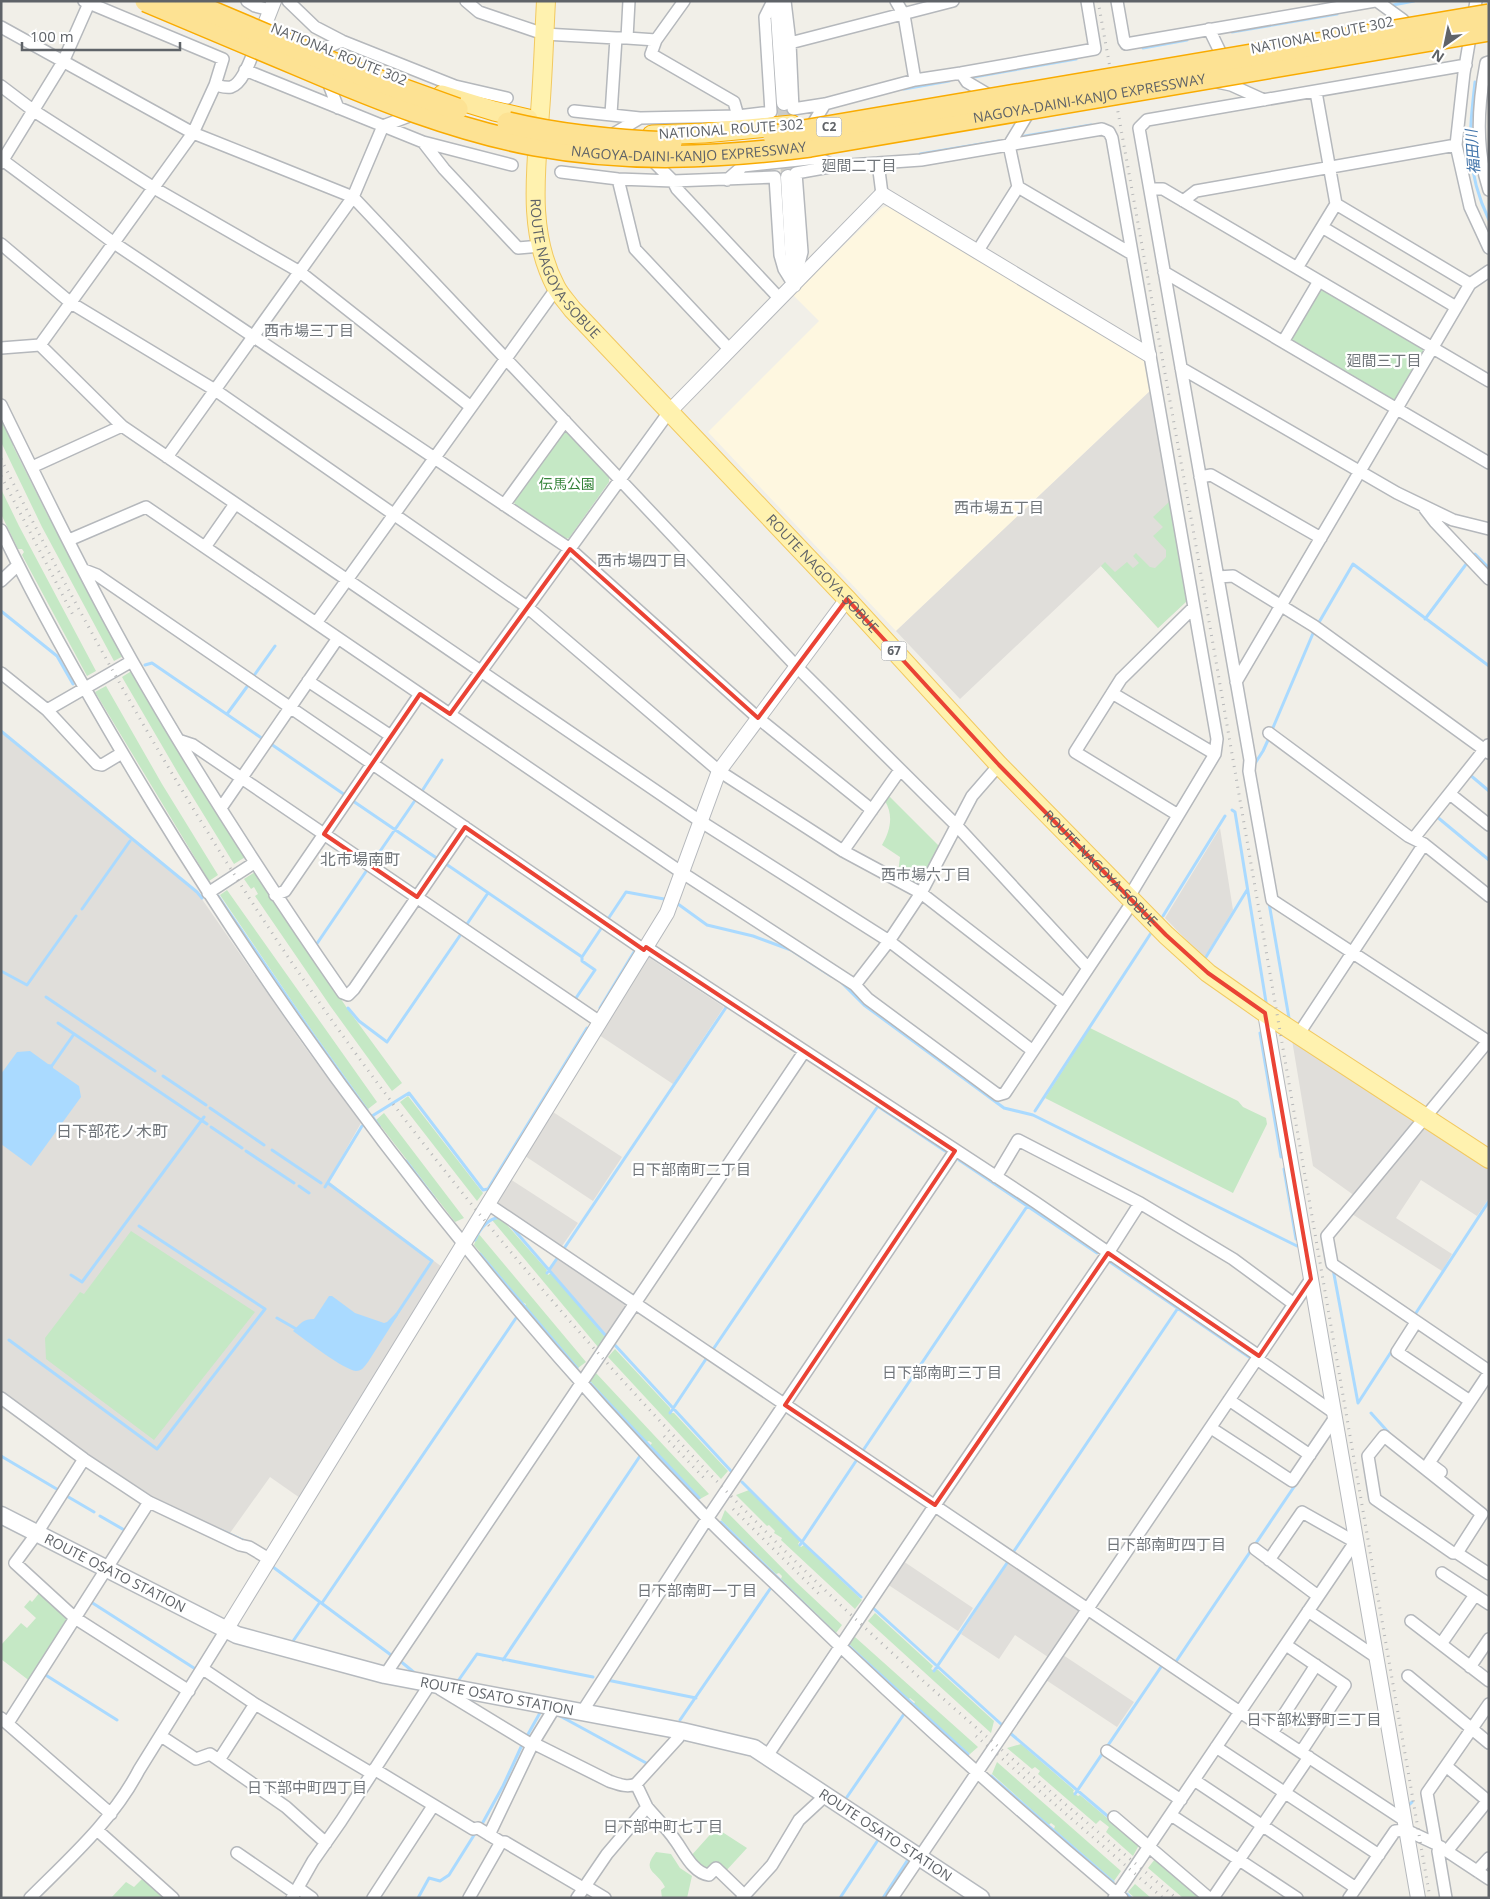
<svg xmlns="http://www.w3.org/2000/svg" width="1490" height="1899" viewBox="0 0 1490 1899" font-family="'Open Sans','Noto Sans JP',sans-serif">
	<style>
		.commercial { fill: #fef7e0 }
		.industrial { fill: #e0deda }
		.green { fill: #c5e8c5 }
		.water { fill: #aadaff }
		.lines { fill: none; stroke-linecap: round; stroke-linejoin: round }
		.stream { stroke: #aadaff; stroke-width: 3 }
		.tertiary-tunnel { stroke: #ccccc8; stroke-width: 14; stroke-dasharray: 14 7; stroke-linecap: butt }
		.minor-casing { stroke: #b5b8bc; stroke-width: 14 }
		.tertiary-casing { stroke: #b5b8bc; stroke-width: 16 }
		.secondary-casing { stroke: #b6babf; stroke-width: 19 }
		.primary-casing { stroke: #f2c960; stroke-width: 20 }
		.trunk-casing { stroke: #f9ab00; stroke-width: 21 }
		.minor { stroke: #fff; stroke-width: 11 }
		.tertiary { stroke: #fff; stroke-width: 14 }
		.secondary { stroke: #fff; stroke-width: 16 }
		.primary { stroke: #fff2af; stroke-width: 18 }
		.trunk { stroke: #feeaa1; stroke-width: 19 }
		.rail { stroke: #b6b7b8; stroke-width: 3; stroke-dasharray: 1 6; stroke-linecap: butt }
		.motorway-bridge-casing { stroke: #f9ab00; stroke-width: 24; stroke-linecap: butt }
		.motorway-bridge { stroke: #fde293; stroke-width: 21 }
		.marked { fill: none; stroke: #ea4335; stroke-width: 4; stroke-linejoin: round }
		.labels { text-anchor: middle; stroke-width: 4.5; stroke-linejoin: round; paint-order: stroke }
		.shield { fill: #fff; stroke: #8f9295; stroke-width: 1 }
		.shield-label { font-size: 12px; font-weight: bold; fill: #5f6368 }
		.street-label { font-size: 14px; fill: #5f6368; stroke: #fff }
		.park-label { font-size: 14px; fill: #348238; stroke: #fff }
		.water-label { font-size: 15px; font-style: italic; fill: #4174aa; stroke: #fff }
		.neighbourhood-label { font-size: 15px; fill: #70757a; stroke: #fff }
		.quarter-label { font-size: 16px; fill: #70757a; stroke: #fff }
	</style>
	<rect width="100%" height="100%" fill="#f1efe8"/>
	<path class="commercial" d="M888,206L1145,360L1151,390L896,631L708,432L819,321L793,295L882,208Z"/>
	<path class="industrial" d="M1151,390L1188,600L1158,628L1101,566L960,699L896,631Z
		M1,732L197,892L304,1046L361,1123L328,1181L442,1267L300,1498L270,1477L230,1533L154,1497L87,1454L1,1390Z
		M1220,828L1233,910L1204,958L1165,918Z
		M648,957L724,1007L673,1084L599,1035Z
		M1292,1040L1416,1121L1355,1196L1313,1166Z
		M553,1112L622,1157L593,1201L525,1156Z
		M1423,1126L1489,1169V1198L1477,1216L1421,1180L1396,1218L1452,1254L1442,1271L1352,1214Z
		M510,1179L578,1223L560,1249L497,1207L498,1201Z
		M559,1257L629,1304L607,1336L550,1270Z
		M903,1561L973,1608L958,1631L887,1584Z
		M1008,1562L1079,1609L1048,1657L1015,1635L999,1659L961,1634Z
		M1063,1655L1134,1702L1117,1727L1046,1680Z"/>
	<path class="green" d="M1324,288L1423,347V351L1395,399L1391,400L1291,342V338L1319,290Z
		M1,415L14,442L13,446L49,518L53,520L125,655L114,661L42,527L1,442Z
		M563,433H568L609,477V482L569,538L565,539L515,506L514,501Z
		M1,489L19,526L96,671L87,676L22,555L24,552L22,549H18L1,514Z
		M1170,501L1188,600L1158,628L1101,566L1105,562L1115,572L1127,562L1133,568L1139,563L1133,556L1136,553L1150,567L1155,568L1166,557V550L1153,536L1163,527L1153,517Z
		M133,670L247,856L234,864L178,773L122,677Z
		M106,686L162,784L218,875L209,881L95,692Z
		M889,796L939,846L922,882L917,883L898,874L900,857L882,845C890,831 894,816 885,801Z
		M255,872L347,1008L402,1083L392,1091L331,1007L255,896L258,894L254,887L251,889L244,879Z
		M227,890L377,1102L368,1109L315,1035L220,895Z
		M1090,1028L1238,1101L1243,1107L1266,1118L1267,1124L1233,1193L1045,1098Z
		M408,1096L483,1193L477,1201L400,1102Z
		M384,1113L464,1218L455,1222L376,1120Z
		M501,1218L547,1270L546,1272L548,1275L551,1273L606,1338L598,1347L492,1220Z
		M131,1231L255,1312L154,1440L46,1359L45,1338L80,1292L84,1294Z
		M478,1233L586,1362L578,1368L525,1306L526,1304L522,1302L474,1245Z
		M615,1349L670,1408V1413H674L728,1471L721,1479L608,1357Z
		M596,1373L709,1494L700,1499L650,1446L652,1443L649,1441L646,1442L590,1381Z
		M749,1490L800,1541L798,1544L801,1547L804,1545L862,1600L855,1609L781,1540L782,1538L774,1533L775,1531L769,1525L767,1526L736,1495Z
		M725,1510L796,1582L842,1625L836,1633L781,1579L782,1576L779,1573L776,1574L721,1520Z
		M40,1592L71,1621L31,1682L1,1659V1645L21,1623L27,1628L36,1618L24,1607L30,1600L32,1602Z
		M875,1613L933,1666L931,1669L935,1671L937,1669L994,1721L991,1733L868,1621Z
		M855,1637L978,1747L970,1754L913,1705L915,1702L910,1698L908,1700L849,1644Z
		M1021,1744L1074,1790L1073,1792L1078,1796L1080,1795L1139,1845L1133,1856L1106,1832L1109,1827L1100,1820L1096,1824L1038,1774L1040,1771L1035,1767L1032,1769L1007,1748Z
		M997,1762L1121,1871L1114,1881L1054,1829L1055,1826L1051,1823L1049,1825L992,1774Z
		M716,1828L747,1848L725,1872L705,1870L690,1857Z
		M656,1852L671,1854L680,1868L692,1876L687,1898H662L661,1890L665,1887C656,1870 641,1872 656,1852Z
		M1155,1859L1200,1898H1183L1148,1868Z
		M144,1877L165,1898H111L126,1882L134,1887Z
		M1135,1884L1151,1898H1135L1128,1892Z"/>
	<path class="water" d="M30,1051L48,1064L53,1065V1068L79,1086L81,1097L31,1166L1,1144V1074L17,1052Z
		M329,1296H332L355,1313L384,1323L387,1322L396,1313L398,1315L368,1362C364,1367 362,1371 356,1371C344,1370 304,1339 293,1331C301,1323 303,1319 314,1319Z"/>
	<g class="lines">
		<path class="stream" d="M1393,5L1414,1
			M1232,32L1337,14
			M1143,48L1187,40
			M974,77L1076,59
			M1475,82C1469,135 1465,170 1489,220
			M904,89L949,81
			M1025,136L1091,125
			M920,154L999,141
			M1475,554L1489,568
			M1,611L57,656L73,684
			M1425,619L1467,563
			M1318,624L1353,564L1489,666
			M145,665L152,663L263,739
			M253,677L275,646
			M227,714L249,684
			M1272,730L1314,631
			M1,731L197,892L202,898
			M271,744L345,795
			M1254,765L1263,751L1269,738
			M1469,774L1489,791
			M422,791L442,760
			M353,801L438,859
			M1232,810L1235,812L1266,1002
			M1436,816L1489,860
			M374,860L416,799
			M446,864L582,957L602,927
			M218,896L314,1036L367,1110
			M1269,903L1289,1018
			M678,904L707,925L753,936L791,950L831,976
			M82,909L130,841
			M1163,916L1225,816
			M608,919L626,892L664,899
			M467,924L488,893
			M316,945L367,870
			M1206,957L1247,890
			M1,971L27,985L76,916
			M841,982L864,1005L1004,1108L1033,1115L1297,1246
			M46,997L155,1071
			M576,998L595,970L582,961V957
			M348,1008L359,1021L387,1042L461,934
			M600,1008L634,952
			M58,1023L207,1124
			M1260,1033L1281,1157
			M51,1067L74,1034
			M163,1076L206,1105
			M879,1107L945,1151
			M210,1108L264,1145
			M1035,1111L1151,933
			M379,1126L372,1116L409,1093L483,1190L488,1189L587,1028
			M211,1127L242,1148
			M272,1150L321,1183
			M246,1151L294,1183
			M959,1160L1097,1253
			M406,1161L434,1198
			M1284,1169L1296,1239
			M328,1183L432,1261L395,1317
			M299,1186L309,1193
			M325,1187L362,1126
			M510,1225L606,1336
			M475,1240C480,1228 488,1219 500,1217
			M563,1250L727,1006
			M480,1254L577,1368
			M1110,1262L1249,1357
			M1333,1269L1358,1403L1393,1349
			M547,1273L558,1257
			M71,1275L82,1282L204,1117
			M1414,1316L1489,1201
			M277,1318L298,1330
			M9,1340L157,1449L265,1309L139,1226
			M614,1344L731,1471
			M712,1351L878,1106
			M589,1382L699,1498
			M670,1413L708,1356
			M1371,1413L1389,1433
			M862,1452L1028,1205
			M1,1456L60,1491
			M742,1482L802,1542L861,1597
			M65,1495L94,1512
			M100,1516L126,1531
			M721,1522L834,1633
			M221,1530L245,1541
			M800,1545L858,1458
			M1012,1554L1178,1308
			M273,1567L391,1655
			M91,1602L197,1670
			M322,1603L516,1318
			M872,1607L1001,1724
			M291,1644L320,1602
			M849,1646L968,1754
			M399,1660L416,1674
			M503,1660L640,1456
			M1175,1663L1298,1481
			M934,1671L1009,1560
			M44,1674L117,1720
			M607,1680L696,1698
			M458,1681L477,1654L593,1677
			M560,1716L648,1764
			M680,1720L770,1589
			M1010,1733L1111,1819
			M524,1735L527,1736L541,1711
			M991,1776L1113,1882
			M1075,1794L1163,1664
			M847,1797L904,1714
			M1410,1804L1412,1802
			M482,1824L503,1786L522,1745
			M1127,1894L1131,1898
			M418,1898L429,1878L440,1881L449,1875L476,1832
			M840,1898L878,1840
			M883,1898L907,1861"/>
		<path class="tertiary-tunnel" d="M784,103L788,177"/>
		<defs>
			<path id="minor" d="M84,1L223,59L215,85
				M247,1L255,6L270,10
				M288,1L315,27L342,41L455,86L507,98
				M466,1L479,12L544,34L616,38
				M684,1L656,40L651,54L734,102L738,116L743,122
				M785,1L790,43L793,109L825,104L915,80L961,73L1095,49L1087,1
				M896,1L904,15L915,80
				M1117,1L1124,41L1126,44L1375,1
				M1377,1L1403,20
				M1476,1L1464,73L1456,145L1470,207L1489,248
				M1,27L193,133L353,197L796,666L956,825L1088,968
				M1209,29L1226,64
				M627,38L656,40
				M790,43L953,1
				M323,49L342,41
				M1489,62L1486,63C1478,105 1475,148 1489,190
				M1466,65L1147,120L1139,128L1250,760L1249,771L1272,900L1489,1042
				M245,70L423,142L512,165
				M961,73L967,82L989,95
				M326,77L338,108
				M1217,82L1231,85L1264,100
				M1,86L34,111L154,188L300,272L471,407
				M1316,92L1336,204L1470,284
				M574,111L640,118L738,116L771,112L765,17L773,1
				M611,114L616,38H627L629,1
				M814,122L825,104
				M615,133L640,118
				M423,142L444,169L518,248L541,246
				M649,157L673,181L677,189L780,299
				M1,159L114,243L570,549L758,718L872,810
				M1,163L63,62L90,1
				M878,163L882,194
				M561,172L618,179L673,181L775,177L780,255L784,269L794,285
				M618,179L635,249L730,350
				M727,180L743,166L818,158L835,166
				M1018,187L1132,254
				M1150,189H1163L1489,381
				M1183,201L1196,191L1456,145
				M1322,227L1456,307
				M1,244L71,303L215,390L527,607L719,771L843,851L921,893L1064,1004
				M977,252L1018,187L1009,145L1029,112
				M1297,268L1336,204
				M1164,272L1489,463
				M796,275L802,252L796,173L835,166L921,160L1102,129L1109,132L1112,138C1146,339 1182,539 1217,739L1215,754L1129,897
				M1283,342L1319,281
				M40,345L193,133L215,85C220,86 225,88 231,87C244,83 252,55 257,43
				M1,348L40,345L122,426L700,821L889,941L1033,1051
				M1181,368L1397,493L1453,520L1489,529
				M1,405C43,491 85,577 132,661C197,775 268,885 343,993L348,995L354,989L465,827
				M167,457L353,197L383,126L417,113
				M32,467L122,426
				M1200,477L1211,475L1321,538
				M504,505L565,421
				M1425,509L1435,522L1489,579
				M1,530C46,624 99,715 153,804C310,1061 496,1301 706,1517C733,1545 762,1571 790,1598C897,1702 1008,1802 1122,1898
				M69,540L146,507L681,872L855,985L868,999L998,1095L1005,1093L1133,901
				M205,547L235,504
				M84,570L97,575L644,950
				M1218,577L1233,576L1314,626L1489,753
				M1,581L18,565
				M316,623L556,289
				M1,673L47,710L97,764L102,765L122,753
				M308,681L391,736
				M1236,682L1470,284L1489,271
				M1112,693L1215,754
				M47,710L132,661
				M450,714L669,412
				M1269,733L1408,836L1424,844L1489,896
				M181,741L193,745L600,1022
				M1450,794L1489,825
				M221,808L338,638
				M1178,815L1075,752L1121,679L1194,607
				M1414,838L1488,745
				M843,851L900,770
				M208,893L254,863
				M275,895L285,891L420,694
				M646,947L1035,1202L1259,1356
				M855,985L889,941L921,893L972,796L999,765
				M1298,1035L1424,844
				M1489,1040L1327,1236L1332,1264L1489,1371
				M996,1177L1018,1140L1140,1203L1233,1259L1294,1304
				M488,1204L1240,1712L1404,1820
				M1413,1327L1397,1352L1470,1401
				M1257,1359L1333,1412
				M1,1398L84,1459L149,1502L240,1545L249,1547L269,1559
				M1229,1400L1310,1455
				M1211,1428L1292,1481L1334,1419
				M84,1459L37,1533L15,1563L75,1618L189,1691
				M1441,1472L1429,1463L1489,1373
				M1255,1549L1318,1596
				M1457,1553L1482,1514L1384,1436L1368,1456L1375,1499L1453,1553H1457L1489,1574
				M1442,1573L1489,1604
				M1308,1611L1376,1657
				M1411,1621L1489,1681
				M1441,1644L1475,1595
				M1286,1645L1345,1685L1301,1752
				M1470,1667L1489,1639
				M203,1669L255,1704L371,1773
				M385,1675L804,1052
				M1408,1676L1489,1743
				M440,1689L532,1745
				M582,1712L707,1519L955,1151
				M1,1718L111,1814
				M8,1723L149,1502
				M1272,1733L1316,1665
				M161,1736L196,1759L210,1754L286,1807L326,1843
				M533,1743L609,1781C618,1784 627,1788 636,1784
				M1216,1747L1379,1855
				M1107,1751L1181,1800
				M767,1756L935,1505L1108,1253L1140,1203
				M219,1760L255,1704
				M1446,1766L1488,1801
				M374,1769L473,1829L478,1828L501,1842L469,1898
				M1194,1780L1356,1888
				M647,1807C656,1818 667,1828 675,1840C684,1852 693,1873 709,1875L716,1868L744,1895
				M1171,1815L1297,1898
				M1114,1817L1209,1898
				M97,1830L173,1898
				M489,1835L533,1743L555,1707
				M501,1842H505L583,1888
				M1436,1844L1427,1793L1489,1704
				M1441,1847L1438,1851L1446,1898
				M1447,1851L1489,1799
				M237,1853L295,1893
				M1477,1871L1489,1858
				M585,1886L605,1898
				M298,1888L312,1898
				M30,1898C70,1858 113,1820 139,1770L226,1630
				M292,1898L313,1861L341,1821L430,1684
				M373,1898L433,1806
				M577,1898L607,1854L647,1807L636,1784L678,1738L682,1731
				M742,1898L772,1865L799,1820L826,1795
				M892,1898L1311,1279
				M1114,1898L1355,1542L1302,1512L1269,1560
				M1213,1898L1309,1757
				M1349,1898L1395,1831L1406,1830L1436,1844L1489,1879"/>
			<path id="tertiary" d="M780,1L778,15L784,103
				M265,24L274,1
				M788,177L794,285
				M669,412L882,194L1149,355
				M1265,1013L1418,1898
				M226,1630L667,913L719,771L847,599"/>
			<g id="secondary">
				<path id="s1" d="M1,1515L237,1635L385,1675L682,1731L754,1748L981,1898"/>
			</g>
			<g id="primary">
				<path id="s2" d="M546,1C544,38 543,75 540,112C536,171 527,233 556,287C560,295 567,302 572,309L847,599L999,765L1166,935L1208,973L1265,1013L1489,1159"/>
			</g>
			<path id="trunk" d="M442,95L494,111L528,119
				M652,135L704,133L792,125"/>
		</defs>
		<use href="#minor" class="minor-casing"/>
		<use href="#tertiary" class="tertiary-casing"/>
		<use href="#secondary" class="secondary-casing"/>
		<use href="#primary" class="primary-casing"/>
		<use href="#trunk" class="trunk-casing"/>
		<use href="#minor" class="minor"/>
		<use href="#tertiary" class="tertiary"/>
		<use href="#secondary" class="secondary"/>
		<use href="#primary" class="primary"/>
		<use href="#trunk" class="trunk"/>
		<path class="rail" d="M1098,1L1195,540L1430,1898
			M1,459C74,605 153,748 241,885C394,1126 581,1346 782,1548C906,1672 1042,1784 1176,1898
			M1,476L74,617
			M664,1436L704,1478
			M733,1509L822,1597
			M976,1736L1163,1898"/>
		<defs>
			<g id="motorway-bridge">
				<path id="s3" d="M146,1C198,23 250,45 303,67C378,99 455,130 535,145C627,162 718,158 810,146L1489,30"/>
				<path d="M186,1L349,70L457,109"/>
				<path d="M508,123C562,136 616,141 671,143"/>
				<path d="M774,136L1489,15"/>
			</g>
		</defs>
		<use href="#motorway-bridge" class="motorway-bridge-casing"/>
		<use href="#motorway-bridge" class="motorway-bridge"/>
	</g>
	<path class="marked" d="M570,549L758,718L847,599L999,765L1166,935L1208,973L1265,1013L1311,1279L1259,1356L1108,1253L935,1505L785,1405L955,1151L646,947L644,950L465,827L417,897L324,834L420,694L450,714Z"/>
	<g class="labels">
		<g class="shield">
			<rect x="816.5" y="117.5" width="25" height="19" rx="4"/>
			<rect x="881.5" y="641.5" width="25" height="19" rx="4"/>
		</g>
		<g class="shield-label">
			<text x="829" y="131">C2</text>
			<text x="894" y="655">67</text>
		</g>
		<g class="street-label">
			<text transform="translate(1322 35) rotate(-11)" y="5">NATIONAL ROUTE 302</text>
			<text transform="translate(339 54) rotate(22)" y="5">NATIONAL ROUTE 302</text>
			<text dy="5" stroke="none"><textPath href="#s3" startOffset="975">NAGOYA-DAINI-KANJO EXPRESSWAY</textPath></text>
			<text transform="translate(731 129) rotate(-4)" y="5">NATIONAL ROUTE 302</text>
			<text dy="5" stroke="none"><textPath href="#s3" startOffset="570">NAGOYA-DAINI-KANJO EXPRESSWAY</textPath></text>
			<text dy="5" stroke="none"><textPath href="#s2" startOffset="276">ROUTE NAGOYA-SOBUE</textPath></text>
			<text dy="5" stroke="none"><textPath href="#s2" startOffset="681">ROUTE NAGOYA-SOBUE</textPath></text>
			<text dy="5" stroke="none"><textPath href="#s2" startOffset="1086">ROUTE NAGOYA-SOBUE</textPath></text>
			<text dy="5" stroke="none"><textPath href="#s1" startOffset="128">ROUTE OSATO STATION</textPath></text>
			<text dy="5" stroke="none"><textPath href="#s1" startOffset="532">ROUTE OSATO STATION</textPath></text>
			<text dy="5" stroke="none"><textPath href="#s1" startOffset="952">ROUTE OSATO STATION</textPath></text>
		</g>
		<g class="park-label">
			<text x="567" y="489">伝馬公園</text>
		</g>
		<g class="water-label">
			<text transform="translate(1473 152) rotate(-94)" y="5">福田川</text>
		</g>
		<g class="neighbourhood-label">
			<text x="859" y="171">廻間二丁目</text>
			<text x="309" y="336">西市場三丁目</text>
			<text x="1384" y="366">廻間三丁目</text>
			<text x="999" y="513">西市場五丁目</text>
			<text x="642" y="566">西市場四丁目</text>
			<text x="926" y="880">西市場六丁目</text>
			<text x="691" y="1175">日下部南町二丁目</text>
			<text x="942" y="1378">日下部南町三丁目</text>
			<text x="1166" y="1550">日下部南町四丁目</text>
			<text x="697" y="1596">日下部南町一丁目</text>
			<text x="1314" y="1725">日下部松野町三丁目</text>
			<text x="307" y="1793">日下部中町四丁目</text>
			<text x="663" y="1832">日下部中町七丁目</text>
		</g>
		<g class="quarter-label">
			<text x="360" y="865">北市場南町</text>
			<text x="112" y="1137">日下部花ノ木町</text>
		</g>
	</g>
	<rect width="1490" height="1899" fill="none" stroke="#5f6368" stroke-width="5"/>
	<g transform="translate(1445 45) rotate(213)" stroke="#ffffff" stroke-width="4" paint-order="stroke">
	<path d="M0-4L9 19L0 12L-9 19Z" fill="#5f6368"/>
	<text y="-8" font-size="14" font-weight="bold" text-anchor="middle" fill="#5f6368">N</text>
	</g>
	<path d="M22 42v8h158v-8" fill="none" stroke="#5f6368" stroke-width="2.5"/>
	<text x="30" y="42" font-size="15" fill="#5f6368" stroke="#ffffff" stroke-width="4" paint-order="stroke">100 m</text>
</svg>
